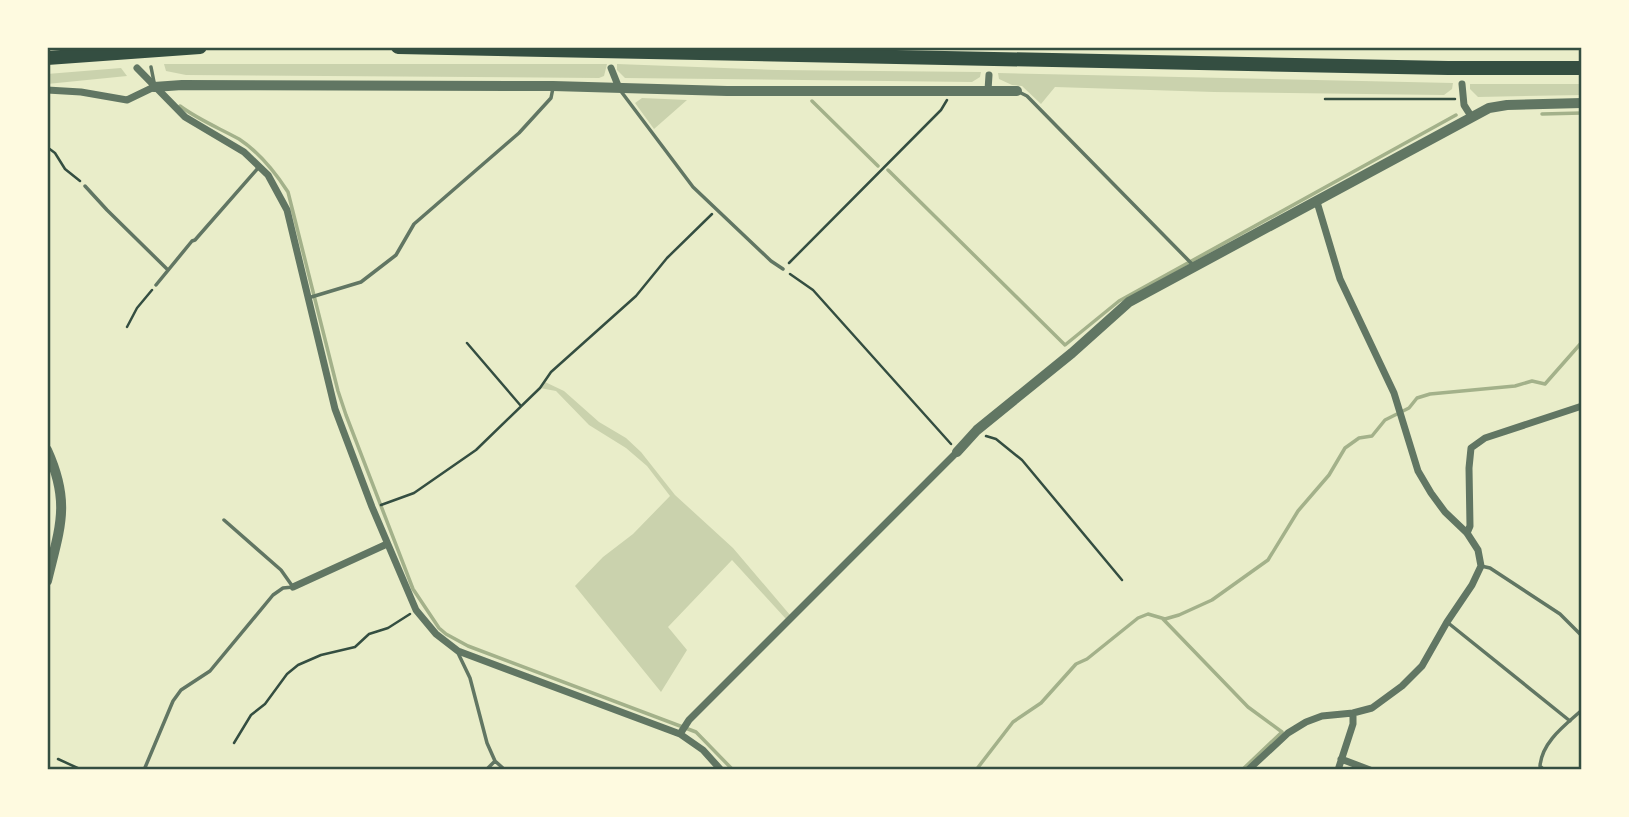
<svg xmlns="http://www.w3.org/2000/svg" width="1629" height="817" viewBox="0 0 1629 817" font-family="Karla,sans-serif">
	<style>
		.green { fill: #cad2ad }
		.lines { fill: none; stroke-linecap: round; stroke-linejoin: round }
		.stream { stroke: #a3b18a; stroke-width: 3.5 }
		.path { stroke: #344e41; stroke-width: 2.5 }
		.service { stroke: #617663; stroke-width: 3.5 }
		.minor { stroke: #617663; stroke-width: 7 }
		.tertiary { stroke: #617663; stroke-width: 10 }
		.motorway { stroke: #344e41; stroke-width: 14 }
		.neatline { fill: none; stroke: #344e41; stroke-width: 2.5 }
	</style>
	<rect width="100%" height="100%" fill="#e9edc9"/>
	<path class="green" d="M164,64H607L604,76L599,78L186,75L166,71Z
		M617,64L777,70L981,72L980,77L972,82L625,78L617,70Z
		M121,68L127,76L47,84V74Z
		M998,73L1453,83L1452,89L1444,95L1214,92L1055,87L1041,104L1022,86L1012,85L999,79Z
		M1470,84H1582V95L1478,97L1470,89Z
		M642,98L687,100L654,129L635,103Z
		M545,382L564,391L599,422L626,438L641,452L675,495L733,548L790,615L786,619L732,560L668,627L687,650L661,692L575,586L603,557L633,534L670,496L647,466L626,448L589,425L556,391L540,388Z"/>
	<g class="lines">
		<path class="stream" d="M812,101L878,166
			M180,106C199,120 219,128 239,139C259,152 275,172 288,192L338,391L346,415L413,589L439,628L446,634L468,646L696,732L733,770
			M1542,114L1582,113
			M888,170L1065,345L1119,301L1456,115
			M1162,618L1248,707L1282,732L1242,770
			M976,770L1013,722L1041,703L1076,664L1087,659L1138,618L1148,614L1165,619L1179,615L1212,600L1268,560L1298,511L1329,475L1345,448L1359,438L1372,436L1385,420L1409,408L1417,398L1430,394L1515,386L1532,381L1545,384L1582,342"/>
		<path class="path" d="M1325,99H1455
			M47,147L55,153L65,169L80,181
			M789,263L941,110L947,100
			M790,274L813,290L951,444
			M127,327L137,308L152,290
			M467,343L521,406
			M986,436L996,439L1022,460L1122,580
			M381,505L414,493L476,450L540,388L551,372L636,296L667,258L712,214
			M234,743L251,715L265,704L287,674L298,665L321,655L355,647L369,634L388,628L410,614
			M58,759L82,770"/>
		<path class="service" d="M151,67L154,82
			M620,90L693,187L771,261L783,269
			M1017,91L1027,96L1193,265
			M85,186L107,210L168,270
			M156,285L192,241L195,240L259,167
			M308,298L361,282L396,255L414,224L519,133L551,98L553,88
			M1481,566L1490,568L1560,614L1582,636
			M1447,622L1570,721
			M458,653L470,678L487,743L495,761L486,770
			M495,761L505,770
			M144,770L173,701L181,690L210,671L273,595L283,588L293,587L281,570L224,520
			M1544,770L1540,766C1542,742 1564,726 1582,710"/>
		<path class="minor" d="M137,68L185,117L244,152L268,175L287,210L335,409L372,507L416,610L436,634L458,651L680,734L703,750L721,770
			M611,68L619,88
			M1462,84L1464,105L1471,116
			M47,90L81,92L127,100L154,87
			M988,90L989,75
			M1467,533L1470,526L1469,468L1471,448L1485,438L1582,406
			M293,587L387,544
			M680,734L689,720L957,452
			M1341,759L1370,770
			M1248,770L1288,733L1306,722L1322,716L1353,713L1372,708L1402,686L1422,666L1447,622L1472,585L1481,566L1478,550L1467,533L1445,512L1431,493L1418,471L1394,393L1340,279L1317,202
			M1338,770L1353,724V713"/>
		<path class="tertiary" d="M154,87L182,85L553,86L727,91H1017
			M47,450C71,503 60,527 47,581
			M957,452L977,430L1072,353L1129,302L1489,108L1507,105L1582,103"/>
		<path class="motorway" d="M398,47L1448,68H1582
			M47,58L200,47"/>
	</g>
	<rect width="1629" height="817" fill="none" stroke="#fefae0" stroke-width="98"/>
	<rect x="49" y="49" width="1531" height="719" class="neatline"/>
</svg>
